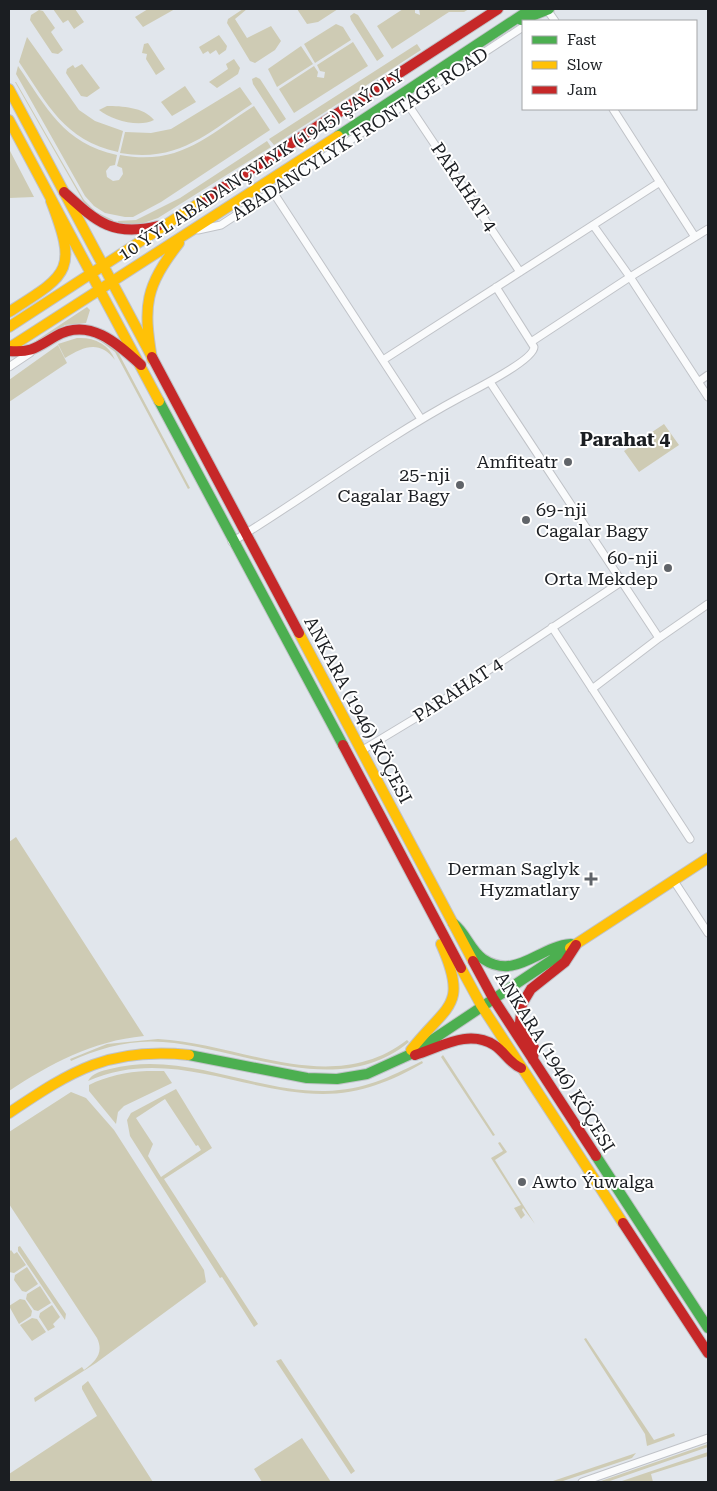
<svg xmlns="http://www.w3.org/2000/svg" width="717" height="1491" viewBox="0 0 717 1491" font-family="'Roboto Serif',serif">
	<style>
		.green { fill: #cecbb4; fill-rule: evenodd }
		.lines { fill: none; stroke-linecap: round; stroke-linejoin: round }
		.street-casing { stroke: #c0c3c8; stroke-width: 9 }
		.fast-casing { stroke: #c0c3c8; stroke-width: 12 }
		.slow-casing { stroke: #c0c3c8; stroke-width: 12 }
		.jam-casing { stroke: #c0c3c8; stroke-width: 12 }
		.street { stroke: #fafbfc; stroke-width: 7 }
		.fast { stroke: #4caf50; stroke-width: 10 }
		.slow { stroke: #ffc107; stroke-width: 10 }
		.jam { stroke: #c62828; stroke-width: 10 }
		.poi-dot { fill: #606469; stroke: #fff; stroke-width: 2 }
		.labels { text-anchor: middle; stroke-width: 4; stroke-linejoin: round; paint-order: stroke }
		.street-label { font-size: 18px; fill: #1b1e22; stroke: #fff }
		.poi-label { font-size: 18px; fill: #1b1e22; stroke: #fff; text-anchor: end }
		.neighbourhood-label { font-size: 19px; font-weight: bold; fill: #1b1e22; stroke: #fff }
	</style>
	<rect width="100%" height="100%" fill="#e1e6ec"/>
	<path class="green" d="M53,9H75L84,22L74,29L68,20L63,23Z
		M148,9H175L143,27L135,17Z
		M243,9H247L235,19L247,38L271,26L281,41L275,50L255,63L250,61L227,23L228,19Z
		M297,9H338L318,22L307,24Z
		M403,9H415V13L420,15L419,9H469L464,12H449L392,49L377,26Z
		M39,10L43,11L55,28L51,32L63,50L58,54L52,53L30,20L31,15Z
		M354,13L358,15L384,56L377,61L351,20L350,16Z
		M336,24L343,27L351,40L315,63L304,44Z
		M219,35L227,46L226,50L219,55L216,50L210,54L208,51L203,54L199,47Z
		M27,37L79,110L95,121L123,131L118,152C64,140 48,105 19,62Z
		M353,42L368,66L294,113L279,89L314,66L318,72L317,77L324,78L325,72L320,71L317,65Z
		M148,43L165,69L156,75L146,59L147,54L142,53L144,44Z
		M417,44L421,50L274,145L269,139Z
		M301,46L313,64L277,87L268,69Z
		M234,59L240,68L238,74L217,88L209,82L228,69L226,64Z
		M82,64L100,88L87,97L81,96L66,73L67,69L73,65L75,68Z
		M18,66C47,108 63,143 117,155L115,165L110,166L106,171L107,177L113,181L119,180L123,174L122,168L117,166L120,155C180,166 207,136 254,106L270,130L161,202L133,217H125L105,213L94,206L85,196L16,74Z
		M256,77L260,79L286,119L279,124L253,84L252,79Z
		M15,82H16L84,200L96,212L113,220L112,224L98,218L86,206Z
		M185,86L196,102L172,116L161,102Z
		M240,87L252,104C207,133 179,163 120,153L125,132L151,133L171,129Z
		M107,106C121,106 144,107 154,120C139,128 111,120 99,110Z
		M267,141L271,147L158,218L135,226L117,225L118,221L136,220L180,198Z
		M9,149L34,197L9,198Z
		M87,307L90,310L86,323L65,325L29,348H25Z
		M91,334L111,345L119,354L190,488L188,489L115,352Z
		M77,338C94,337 109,344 115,360C100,340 84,346 65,358L58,344Z
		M58,345L67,363L9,402V380Z
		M664,424L679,445L639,472L624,451Z
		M16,837L144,1036C92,1041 50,1064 9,1091V842Z
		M158,1039C240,1043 332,1098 407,1040L409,1042C338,1101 242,1048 163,1042C132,1039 99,1048 71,1061L70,1059L107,1044Z
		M443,1055L495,1135L493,1136L441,1057Z
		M422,1061L423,1063C392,1081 360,1094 323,1094C242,1093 168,1046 88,1081C92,1073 102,1071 110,1069C183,1050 252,1092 325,1091C365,1090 387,1078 422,1061Z
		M147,1071H164L172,1083L124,1106L118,1112L116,1124L89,1091V1085C107,1076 126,1072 147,1071Z
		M176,1089L212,1148L164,1179L258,1324L254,1327L222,1277L220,1278L130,1136L127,1120L131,1113ZM165,1099L196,1146L198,1145L201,1150L161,1177L148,1156L153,1144L136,1118Z
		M71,1092L86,1098L114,1130L204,1270L206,1282L96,1363L35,1402L34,1398L82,1367L84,1370C96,1361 104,1353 97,1338L9,1204V1132Z
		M500,1142L507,1152L495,1160L535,1224L523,1208L522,1210L525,1215L521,1219L514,1208L521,1205L491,1158L503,1151L498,1143Z
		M20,1246L66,1314L65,1320L18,1251V1247Z
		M11,1250L14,1254L17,1252L26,1265L14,1273L9,1272V1252Z
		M27,1267L38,1284L26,1292L22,1291L14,1280L15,1275Z
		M40,1286L51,1303L38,1311L34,1310L26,1299L27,1294Z
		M20,1299L25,1300L32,1311L31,1316L19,1324L9,1306Z
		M52,1305L60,1317L53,1324L55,1327L48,1331L39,1317L40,1313Z
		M32,1318L37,1319L46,1332L32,1341L20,1325Z
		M586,1338L654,1440L674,1433L675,1436L647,1446L645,1434L584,1339Z
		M281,1359L355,1471L351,1474L276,1361Z
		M88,1381L153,1482H9V1474L97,1416L82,1389V1386Z
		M302,1438L331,1482H262L254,1469Z
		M708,1444V1447L607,1482H598Z
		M708,1452V1456L651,1474L653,1482H619Z
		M636,1453L632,1458L560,1482H550Z"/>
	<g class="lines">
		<defs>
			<path id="street" d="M548,11L555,21
				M407,103L520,272
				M613,109L695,237
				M273,192L421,419
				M593,225L630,277L708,397
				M198,230L221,225L523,27
				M531,342L630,277L708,229
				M383,360L660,182
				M9,367L30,353
				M490,382L659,638
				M698,382L708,375
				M232,542C309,495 381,440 461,397C474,390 534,360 534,347L496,287
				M552,627L690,839
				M592,689L659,638L708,604
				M361,751L424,713L621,582
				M674,881L708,933
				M582,1482L708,1438"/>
			<path id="fast" d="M521,20L549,9
				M338,136L531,9
				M159,401L343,745
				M453,923C466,933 470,950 483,959C516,981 539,946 571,944
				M189,1055L307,1078L337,1079L367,1074L411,1054L570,948
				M596,1156L708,1328"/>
			<path id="slow" d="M9,89L152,357
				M9,120L159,401
				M9,312C69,274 78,271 51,201
				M9,327L207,198
				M9,348L338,136
				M152,359C143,305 145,287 179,243
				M299,633L473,961
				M570,948L708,858
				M461,968L481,1005L623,1223
				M411,1050C447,1004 469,1007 441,944
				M9,1113C73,1070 109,1047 189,1055"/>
			<path id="jam" d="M64,192C97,222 112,237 158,226
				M207,198L498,9
				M9,351C32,353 37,347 56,336C89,317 117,343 141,365
				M152,357L299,633
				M343,745L461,968
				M473,961L493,998L596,1156
				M415,1055C441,1047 468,1029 494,1045C505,1052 509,1063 521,1068
				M533,1060L534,1048L520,1023L522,1004L531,989L565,962L576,945
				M623,1223L708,1353"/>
		</defs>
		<use href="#street" class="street-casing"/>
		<use href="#fast" class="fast-casing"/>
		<use href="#slow" class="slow-casing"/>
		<use href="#jam" class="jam-casing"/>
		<use href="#street" class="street"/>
		<use href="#fast" class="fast"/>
		<use href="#slow" class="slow"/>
		<use href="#jam" class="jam"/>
	</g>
	<g class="poi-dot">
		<circle cx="568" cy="462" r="5"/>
		<circle cx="460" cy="485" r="5"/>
		<circle cx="526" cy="520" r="5"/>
		<circle cx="668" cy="568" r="5"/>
		<path d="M588.5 871.5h5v5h5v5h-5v5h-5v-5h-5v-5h5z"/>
		<circle cx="522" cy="1182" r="5"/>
	</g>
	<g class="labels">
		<g class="street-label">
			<text transform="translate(360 134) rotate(-33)" y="6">ABADANCYLYK FRONTAGE ROAD</text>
			<text transform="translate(261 165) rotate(-33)" y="6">10 ÝYL ABADANÇYLYK (1945) ŞAÝOLY</text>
			<text transform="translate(464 187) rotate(56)" y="6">PARAHAT 4</text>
			<text transform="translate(458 690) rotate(-33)" y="6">PARAHAT 4</text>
			<text transform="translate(358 710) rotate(62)" y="6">ANKARA (1946) KÖÇESI</text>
			<text transform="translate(555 1062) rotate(58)" y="6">ANKARA (1946) KÖÇESI</text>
		</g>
		<g class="poi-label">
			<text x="558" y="468">Amfiteatr</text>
			<text x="450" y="481">25-nji<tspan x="450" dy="21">Cagalar Bagy</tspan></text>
			<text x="536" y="516" text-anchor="start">69-nji<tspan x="536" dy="21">Cagalar Bagy</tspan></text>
			<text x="658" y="564">60-nji<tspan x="658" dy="21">Orta Mekdep</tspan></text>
			<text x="580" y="875">Derman Saglyk<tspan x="580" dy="21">Hyzmatlary</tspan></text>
			<text x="532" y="1188" text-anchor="start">Awto Ýuwalga</text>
		</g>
		<g class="neighbourhood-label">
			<text x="625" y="446">Parahat 4</text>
		</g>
	</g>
	<rect width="717" height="1491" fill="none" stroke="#1b1e22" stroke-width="20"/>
	<rect x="522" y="20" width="175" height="90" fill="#ffffff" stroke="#a4a5a7"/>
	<rect x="532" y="36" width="25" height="8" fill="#4caf50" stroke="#a4a5a7"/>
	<text x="567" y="45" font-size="15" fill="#1b1e22">Fast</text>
	<rect x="532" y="61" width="25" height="8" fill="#ffc107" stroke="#a4a5a7"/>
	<text x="567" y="70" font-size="15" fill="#1b1e22">Slow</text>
	<rect x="532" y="86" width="25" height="8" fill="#c62828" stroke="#a4a5a7"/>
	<text x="567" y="95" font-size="15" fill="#1b1e22">Jam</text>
</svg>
